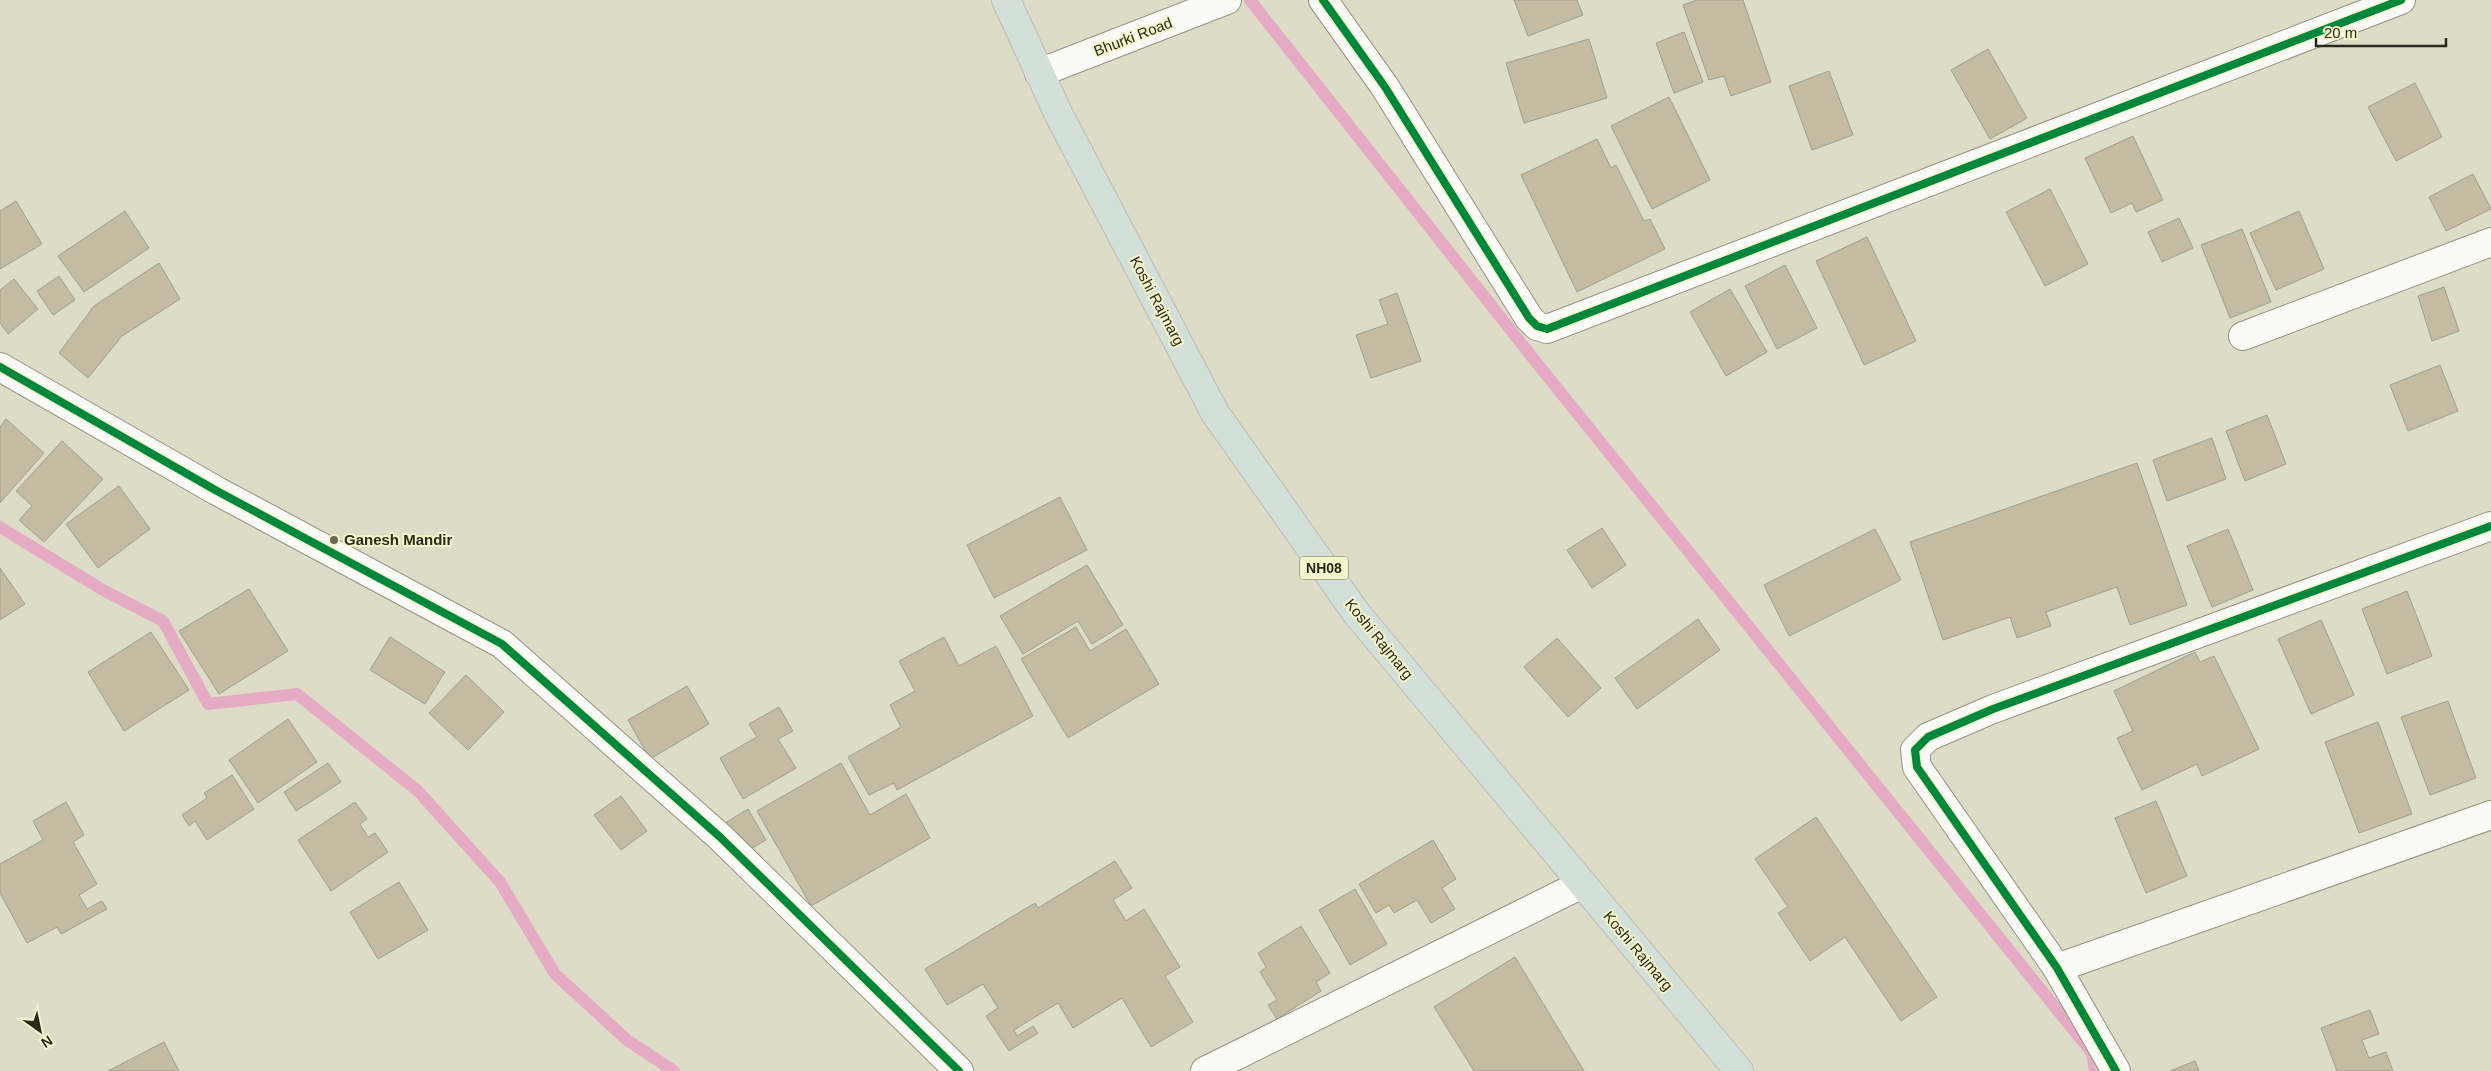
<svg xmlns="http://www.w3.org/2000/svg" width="2491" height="1071" viewBox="0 0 2491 1071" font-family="Arial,sans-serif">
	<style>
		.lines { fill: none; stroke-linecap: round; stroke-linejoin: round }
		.stream { stroke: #e6abc4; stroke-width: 12 }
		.building { fill: #c3bca2; stroke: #a09e8d }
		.minor-casing { stroke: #939382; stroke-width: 30 }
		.major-casing { stroke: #bdbcb1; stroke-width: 30 }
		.minor { stroke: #fafaf7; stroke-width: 28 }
		.major { stroke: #d3e0d9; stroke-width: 28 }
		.cycleway-casing { stroke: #f4f4ca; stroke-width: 11 }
		.cycleway { stroke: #00873e; stroke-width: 8 }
		.poi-dot { fill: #696856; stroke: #f4f4ca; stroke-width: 2 }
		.labels { text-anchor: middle; stroke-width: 4; stroke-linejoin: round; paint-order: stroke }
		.shield { fill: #f4f4ca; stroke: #67664e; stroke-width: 1 }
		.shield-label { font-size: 14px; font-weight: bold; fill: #2a2919 }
		.street-label { font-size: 15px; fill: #2a2919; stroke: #f4f4ca }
		.poi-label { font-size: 15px; font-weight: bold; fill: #2a2919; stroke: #f4f4ca; text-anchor: start }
	</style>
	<rect width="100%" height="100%" fill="#ddddc7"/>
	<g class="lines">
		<path class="stream" d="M1250,0L1536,362L2092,1053L2095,1071
			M0,527L103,590L163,621L208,704L297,694L418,791L500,882L555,974L627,1040L674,1071"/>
	</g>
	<path class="building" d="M1514,0H1577L1583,15L1528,36Z
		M1697,0H1743L1771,82L1731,96L1724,76L1709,80L1683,5Z
		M1684,32L1703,82L1674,93L1656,43Z
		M1589,39L1607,98L1524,123L1506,63Z
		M1988,49L2027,118L1990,139L1951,70Z
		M1829,71L1853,135L1812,150L1789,86Z
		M2415,83L2442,137L2396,161L2368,107Z
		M1669,97L1710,180L1652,209L1611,126Z
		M2133,136L2163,200L2136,212L2132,203L2111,213L2085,158Z
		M1597,139L1611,168L1616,165L1644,221L1650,219L1665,249L1577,292L1521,175Z
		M2473,174L2491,209L2446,231L2429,197Z
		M2050,189L2088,264L2045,286L2006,212Z
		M16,201L42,244L0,269V211Z
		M125,211L149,248L84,292L58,256Z
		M2299,211L2324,269L2276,290L2250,233Z
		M2179,218L2193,248L2162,262L2148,232Z
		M2242,229L2271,302L2230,318L2201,245Z
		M1867,237L1916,341L1864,365L1816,261Z
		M159,263L180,299L122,336L88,378L59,353L94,306Z
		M1785,265L1817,328L1777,349L1745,286Z
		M59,276L75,300L53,315L37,291Z
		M14,279L38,309L8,334L0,323V290Z
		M2444,287L2459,331L2432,341L2418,296Z
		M1730,289L1767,352L1726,376L1690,312Z
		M1397,293L1421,361L1371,378L1356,335L1388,324L1379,300Z
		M2440,365L2458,411L2408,431L2390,385Z
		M2267,415L2286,464L2245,481L2226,431Z
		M6,419L44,453L0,503V427Z
		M2212,438L2226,479L2167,501L2153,460Z
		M62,441L103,479L44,542L19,520L32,506L16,491Z
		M2137,463L2187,605L2130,625L2117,587L2046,612L2051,626L2017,638L2010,617L1943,640L1910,542Z
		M119,486L150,529L98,568L66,524Z
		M1060,497L1087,550L994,598L967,545Z
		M1602,528L1626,565L1592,588L1567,550Z
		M1875,529L1901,580L1789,636L1764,585Z
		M2228,529L2253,590L2212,607L2187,546Z
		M1087,565L1123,625L1092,644L1078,621L1023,654L1000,616Z
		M0,568L25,604L0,620Z
		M249,589L288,651L219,694L179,631Z
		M2407,591L2432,656L2387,674L2362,609Z
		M1698,619L1720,650L1637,709L1615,678Z
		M2321,620L2354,695L2311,714L2278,639Z
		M1076,627L1090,651L1126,629L1159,684L1068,738L1021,659Z
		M151,632L189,690L124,731L88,672Z
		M390,637L445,672L425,704L370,670Z
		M944,637L959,666L996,646L1033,716L897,790L894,783L869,795L848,757L901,727L890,705L915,691L899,661Z
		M1557,638L1601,688L1568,717L1524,667Z
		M2195,652L2200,662L2214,656L2259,749L2202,776L2197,764L2142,790L2117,738L2133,731L2114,691Z
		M466,675L504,712L468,750L429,713Z
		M687,686L709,724L650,759L628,720Z
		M2448,701L2476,778L2430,795L2401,717Z
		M779,707L793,731L778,739L796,768L743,799L720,758L757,737L749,724Z
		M288,719L317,762L258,803L229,760Z
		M2378,722L2412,814L2359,833L2325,742Z
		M328,763L341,782L296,811L284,792Z
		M841,763L870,815L906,794L930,838L811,906L757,811Z
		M232,775L254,809L207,840L195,821L189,826L182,815L207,798L204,793Z
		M621,796L647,831L621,850L594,815Z
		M2156,801L2187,876L2146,893L2115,818Z
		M66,802L84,835L73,842L97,884L79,895L87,909L102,901L107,909L61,934L57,927L27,943L0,893V864L43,840L33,821Z
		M355,802L367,819L360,824L368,837L375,833L388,852L331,891L298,840Z
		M748,809L766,840L740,855L722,825Z
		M1816,817L1937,997L1901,1021L1845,937L1810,961L1778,913L1788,907L1755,859Z
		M1433,840L1456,879L1442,888L1455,909L1431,923L1417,900L1394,913L1389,905L1376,913L1359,884Z
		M1115,861L1132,888L1113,900L1126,921L1144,909L1180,967L1165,976L1193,1022L1151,1047L1122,998L1073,1028L1058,1003L1014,1030L1017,1036L1033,1026L1038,1033L1009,1051L986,1016L998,1008L983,984L947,1005L925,969L1035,903L1038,908Z
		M399,882L428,930L378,959L350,912Z
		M1355,889L1387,944L1350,965L1319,910Z
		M1301,926L1330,973L1316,982L1321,991L1277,1019L1268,1005L1277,1000L1260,972L1266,967L1258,953Z
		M1515,957L1584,1071H1474L1434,1007Z
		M2370,1010L2379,1034L2362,1040L2369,1058L2386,1052L2393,1071H2337L2321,1028Z
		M164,1042L179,1071H108Z
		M2195,1061L2199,1071H2170Z"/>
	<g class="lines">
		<defs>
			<path id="minor" d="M1323,0L1385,87L1529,318L1537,326L1547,329L2401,0
				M1039,73L1227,0
				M2243,336L2491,242
				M0,367L217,491L502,644L720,837L959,1071
				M2057,968L2491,815
				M1205,1071L1582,884
				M2116,1071L2057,968L1917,767L1915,750L1928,737L1993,709L2491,526"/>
			<path id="major" d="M1006,0L1059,115L1215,413L1357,614L1739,1071"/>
		</defs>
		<use href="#minor" class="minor-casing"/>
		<use href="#major" class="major-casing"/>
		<use href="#minor" class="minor"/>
		<use href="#major" class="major"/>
		<defs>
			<path id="cycleway" d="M1323,0L1385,87L1529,318L1537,326L1547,329L2401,0
				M0,367L217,491L502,644L720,837L959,1071
				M2116,1071L2057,968L1917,767L1915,750L1928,737L1993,709L2491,526"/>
		</defs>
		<use href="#cycleway" class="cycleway-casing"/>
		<use href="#cycleway" class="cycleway"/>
	</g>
	<circle class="poi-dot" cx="334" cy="540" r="5"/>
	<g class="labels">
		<rect class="shield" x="1300" y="556.5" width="48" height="23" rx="4"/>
		<g class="shield-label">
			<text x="1324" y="573">NH08</text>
		</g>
		<g class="street-label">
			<text transform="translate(1133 37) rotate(-21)" y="5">Bhurki Road</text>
			<text transform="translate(1157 301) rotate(62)" y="5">Koshi Rajmarg</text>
			<text transform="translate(1379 639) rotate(51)" y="5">Koshi Rajmarg</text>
			<text transform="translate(1638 951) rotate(50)" y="5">Koshi Rajmarg</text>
		</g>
		<g class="poi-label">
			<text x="344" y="545">Ganesh Mandir</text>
		</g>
	</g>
	<g transform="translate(40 1031) rotate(147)" stroke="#f4f4ca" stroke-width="4" paint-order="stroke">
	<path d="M0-4L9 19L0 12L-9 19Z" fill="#2a2919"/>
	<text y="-8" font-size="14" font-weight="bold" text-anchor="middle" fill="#2a2919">N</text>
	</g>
	<path d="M2316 38v8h130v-8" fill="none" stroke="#2a2919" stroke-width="2.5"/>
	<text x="2324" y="38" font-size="15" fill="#2a2919" stroke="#f4f4ca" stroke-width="4" paint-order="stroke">20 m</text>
</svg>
